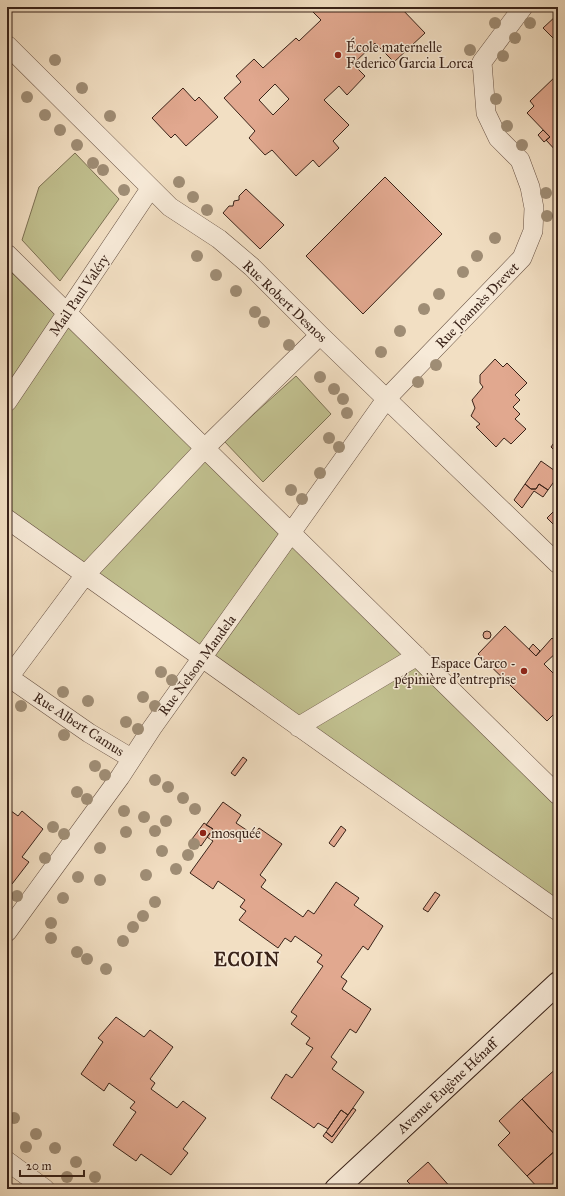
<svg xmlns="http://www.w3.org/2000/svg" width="565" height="1196" viewBox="0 0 565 1196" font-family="'IM FELL Great Primer',serif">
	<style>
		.green { fill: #c1c08f; stroke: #7d7154 }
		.building { fill: #e1a88f; stroke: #392218; fill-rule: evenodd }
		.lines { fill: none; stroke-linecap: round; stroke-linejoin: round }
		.street-casing { stroke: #675143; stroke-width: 20 }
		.secondary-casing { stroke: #392218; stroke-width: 24 }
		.street { stroke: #f7ead8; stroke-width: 19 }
		.secondary { stroke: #f7ead8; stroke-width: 22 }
		.tree { fill: #9f8d75 }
		.poi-dot { fill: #8f2418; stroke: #f7ead8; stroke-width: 1.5 }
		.labels { text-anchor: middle; stroke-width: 3; stroke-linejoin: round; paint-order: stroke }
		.poi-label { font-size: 14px; fill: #392218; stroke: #f7ead8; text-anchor: start }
		.street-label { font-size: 14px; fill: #392218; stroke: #f7ead8 }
		.district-label { font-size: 18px; font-weight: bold; letter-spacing: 1px; fill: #392218; stroke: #f7ead8 }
	</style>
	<rect width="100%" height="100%" fill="#f2dfc3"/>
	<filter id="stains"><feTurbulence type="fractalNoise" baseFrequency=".005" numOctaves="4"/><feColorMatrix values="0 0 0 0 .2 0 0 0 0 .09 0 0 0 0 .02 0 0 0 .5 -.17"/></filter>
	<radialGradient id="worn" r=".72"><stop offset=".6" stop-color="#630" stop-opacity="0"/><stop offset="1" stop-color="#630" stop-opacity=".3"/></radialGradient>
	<path class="green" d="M75,153L119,199L60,281L22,240L39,187Z
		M7,268L558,803V905L7,511Z
		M296,376L331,414L263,482L224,441Z"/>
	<path class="building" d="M318,7H400L425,33L394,62L375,43L353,64L365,76L347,95L339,86L324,100L349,125L333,141L339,148L319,167L313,160L296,176L272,150L265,155L249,138L255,131L224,98L241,82L236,76L254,59L263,68L296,38L299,41L321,20L313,12ZM275,84L289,99L273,115L259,100Z
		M558,12V43L543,28L557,15L556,13Z
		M558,74V153L546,140L550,137L527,113L534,106L530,101Z
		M183,88L195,101L199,97L218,117L186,146L175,134L171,138L152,118Z
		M543,130L550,137L544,142L538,135Z
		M385,177L442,234L363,314L306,256Z
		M246,189L284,225L260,249L223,213L229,206H233L234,201L239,200V196Z
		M495,359L503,367L507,363L527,383L515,395L520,400L513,407L520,414L515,419L526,429L511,444L504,438L496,447L476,427L480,424L471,416L475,408L472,400L483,387L480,383V375Z
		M558,437V454L551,447Z
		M541,461L558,473V476L548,490L539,484L536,489H531L525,484Z
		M525,484L531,489H536L539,484L548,490L543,497L534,491L522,508L514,500Z
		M558,507V529L547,518Z
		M505,626L536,656L552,638L558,644V651L544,664L558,678V710L547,721L478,654Z
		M483 635a4 4 0 1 1 8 0a4 4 0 1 1-8 0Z
		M533,644L540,651L536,656L529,649Z
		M243,757L247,760L235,776L231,773Z
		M223,802L241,815L236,823L254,835L259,828L282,844L260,875L266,880L261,887L303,917L308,910L314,914L336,882L359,898L354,905L383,926L368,950L363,946L341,977L347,981L342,989L371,1009L356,1033L350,1029L331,1057L337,1062L332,1069L364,1092L348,1115L341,1110L328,1129L318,1123L314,1128L271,1098L286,1074L292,1078L313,1048L306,1044L310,1038L291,1024L297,1016L291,1012L323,966L317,962L322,955L295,936L291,942L285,938L278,948L239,920L246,911L240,907L245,900L218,881L213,889L190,873L213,841L207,837L213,829L206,825Z
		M7,808L18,816L22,811L43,829L22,857L29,862L12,884L7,881Z
		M204,823L213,829L201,846L192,839Z
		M341,826L346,830L334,847L329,843Z
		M435,892L440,895L428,912L423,909Z
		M116,1017L144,1037L150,1030L173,1047L150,1079L155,1083L151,1089L177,1108L183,1101L206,1118L183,1149L188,1153L171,1175L141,1154L136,1161L113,1145L136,1112L130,1108L135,1102L109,1083L104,1091L81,1074L103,1042L98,1038Z
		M558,1067V1138L522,1099Z
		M522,1099L558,1138V1148L527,1176L498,1145L510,1133L499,1121Z
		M353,1108L356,1110L332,1143L323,1136L326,1132L332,1137Z
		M341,1110L348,1115L332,1137L326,1132Z
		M558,1148V1189H539L527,1176Z
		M428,1162L452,1189H415L407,1181Z"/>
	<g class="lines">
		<defs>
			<path id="street" d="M7,45L170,207L219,239L252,267L320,335L558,564
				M7,254L558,795
				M7,402L150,189
				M7,519L558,911
				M7,676L89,733L131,758
				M9,677L85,575L205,448L320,335
				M298,727L417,656
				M7,932L120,777L152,728L387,398L522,258L533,231L534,208L530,187L520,160L498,138L486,113L482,62L523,7
				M7,1161L45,1189"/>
			<path id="secondary" d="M336,1189L558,983"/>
		</defs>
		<use href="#street" class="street-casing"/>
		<use href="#secondary" class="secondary-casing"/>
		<use href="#street" class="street"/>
		<use href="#secondary" class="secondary"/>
	</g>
	<g class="tree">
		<circle cx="495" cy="23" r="6"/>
		<circle cx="530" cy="23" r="6"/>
		<circle cx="515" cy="38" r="6"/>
		<circle cx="470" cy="50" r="6"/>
		<circle cx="503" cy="56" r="6"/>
		<circle cx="55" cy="60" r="6"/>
		<circle cx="82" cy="88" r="6"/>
		<circle cx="27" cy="97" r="6"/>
		<circle cx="496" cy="99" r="6"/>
		<circle cx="45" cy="115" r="6"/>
		<circle cx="110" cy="116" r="6"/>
		<circle cx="507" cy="126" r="6"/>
		<circle cx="60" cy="130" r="6"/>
		<circle cx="77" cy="145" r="6"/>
		<circle cx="522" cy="145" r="6"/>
		<circle cx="93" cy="163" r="6"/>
		<circle cx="103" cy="170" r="6"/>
		<circle cx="179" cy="182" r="6"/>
		<circle cx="124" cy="190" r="6"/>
		<circle cx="546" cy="193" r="6"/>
		<circle cx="193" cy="197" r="6"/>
		<circle cx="207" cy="210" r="6"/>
		<circle cx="547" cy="216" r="6"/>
		<circle cx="495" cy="238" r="6"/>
		<circle cx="197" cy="256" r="6"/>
		<circle cx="477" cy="256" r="6"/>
		<circle cx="463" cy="272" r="6"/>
		<circle cx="216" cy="275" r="6"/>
		<circle cx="236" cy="291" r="6"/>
		<circle cx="439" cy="294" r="6"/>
		<circle cx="424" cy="309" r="6"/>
		<circle cx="255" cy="312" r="6"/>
		<circle cx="264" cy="322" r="6"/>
		<circle cx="400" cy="331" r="6"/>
		<circle cx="289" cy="345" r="6"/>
		<circle cx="381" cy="352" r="6"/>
		<circle cx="436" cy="365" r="6"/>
		<circle cx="320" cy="377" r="6"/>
		<circle cx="418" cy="382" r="6"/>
		<circle cx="334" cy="389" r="6"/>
		<circle cx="343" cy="399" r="6"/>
		<circle cx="347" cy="413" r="6"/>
		<circle cx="329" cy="438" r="6"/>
		<circle cx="339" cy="447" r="6"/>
		<circle cx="320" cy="473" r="6"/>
		<circle cx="291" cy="490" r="6"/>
		<circle cx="302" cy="499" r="6"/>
		<circle cx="161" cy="672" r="6"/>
		<circle cx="172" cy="680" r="6"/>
		<circle cx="63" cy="692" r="6"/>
		<circle cx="143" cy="697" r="6"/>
		<circle cx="88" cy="701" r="6"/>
		<circle cx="21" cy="706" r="6"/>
		<circle cx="155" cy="706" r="6"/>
		<circle cx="126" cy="722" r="6"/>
		<circle cx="138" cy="729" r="6"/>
		<circle cx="64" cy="735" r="6"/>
		<circle cx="95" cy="766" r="6"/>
		<circle cx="105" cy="775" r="6"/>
		<circle cx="155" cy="780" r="6"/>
		<circle cx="168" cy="787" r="6"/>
		<circle cx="77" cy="792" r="6"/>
		<circle cx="183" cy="798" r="6"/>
		<circle cx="87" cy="799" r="6"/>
		<circle cx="195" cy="809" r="6"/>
		<circle cx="124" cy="811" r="6"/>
		<circle cx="144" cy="817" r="6"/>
		<circle cx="166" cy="821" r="6"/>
		<circle cx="53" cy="827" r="6"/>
		<circle cx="155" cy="831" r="6"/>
		<circle cx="126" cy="832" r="6"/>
		<circle cx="64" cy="834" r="6"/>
		<circle cx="194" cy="844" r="6"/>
		<circle cx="100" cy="848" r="6"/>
		<circle cx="162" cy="851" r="6"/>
		<circle cx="188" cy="855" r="6"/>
		<circle cx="45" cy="858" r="6"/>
		<circle cx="176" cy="869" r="6"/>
		<circle cx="146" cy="875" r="6"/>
		<circle cx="78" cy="877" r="6"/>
		<circle cx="100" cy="880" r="6"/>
		<circle cx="17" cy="896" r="6"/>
		<circle cx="63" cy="898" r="6"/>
		<circle cx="155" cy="902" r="6"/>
		<circle cx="143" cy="916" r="6"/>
		<circle cx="51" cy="923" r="6"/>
		<circle cx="133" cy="927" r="6"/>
		<circle cx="51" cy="938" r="6"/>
		<circle cx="123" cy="941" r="6"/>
		<circle cx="77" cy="952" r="6"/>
		<circle cx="87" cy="959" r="6"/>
		<circle cx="106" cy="969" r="6"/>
		<circle cx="14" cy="1118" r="6"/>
		<circle cx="36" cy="1134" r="6"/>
		<circle cx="26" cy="1147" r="6"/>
		<circle cx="55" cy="1148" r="6"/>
		<circle cx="76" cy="1162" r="6"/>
		<circle cx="67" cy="1177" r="6"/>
		<circle cx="95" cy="1177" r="6"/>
	</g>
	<g class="poi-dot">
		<circle cx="338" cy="55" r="4"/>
		<circle cx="524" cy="671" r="4"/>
		<circle cx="203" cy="833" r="4"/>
	</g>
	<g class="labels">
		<g class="poi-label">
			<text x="346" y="52">École maternelle<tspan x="346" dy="16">Federico Garcia Lorca</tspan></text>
			<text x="516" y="668" text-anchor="end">Espace Carco -<tspan x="516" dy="16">pépinière d'entreprise</tspan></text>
			<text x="211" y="838">mosquée</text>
		</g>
		<g class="street-label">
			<text transform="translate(79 295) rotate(-56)" y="5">Mail Paul Valéry</text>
			<text transform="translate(285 301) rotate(44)" y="5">Rue Robert Desnos</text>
			<text transform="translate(477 305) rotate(-46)" y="5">Rue Joannès Drevet</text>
			<text transform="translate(197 665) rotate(-54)" y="5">Rue Nelson Mandela</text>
			<text transform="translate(79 724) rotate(33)" y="5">Rue Albert Camus</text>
			<text transform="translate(447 1086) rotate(-43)" y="5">Avenue Eugène Hénaff</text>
		</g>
		<g class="district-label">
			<text x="247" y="966">ECOIN</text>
		</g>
	</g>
	<rect width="565" height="1196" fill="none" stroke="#f2dfc3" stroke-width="24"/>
	<rect x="8" y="8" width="549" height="1180" fill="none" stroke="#392218" stroke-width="2"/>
	<rect x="12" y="12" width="541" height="1172" fill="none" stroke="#392218"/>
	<path d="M20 1170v6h64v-6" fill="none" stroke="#392218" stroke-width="2"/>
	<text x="26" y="1170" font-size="12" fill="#392218" stroke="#f7ead8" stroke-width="3" paint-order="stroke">20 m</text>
	<rect width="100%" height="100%" filter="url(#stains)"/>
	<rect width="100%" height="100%" fill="url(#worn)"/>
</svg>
